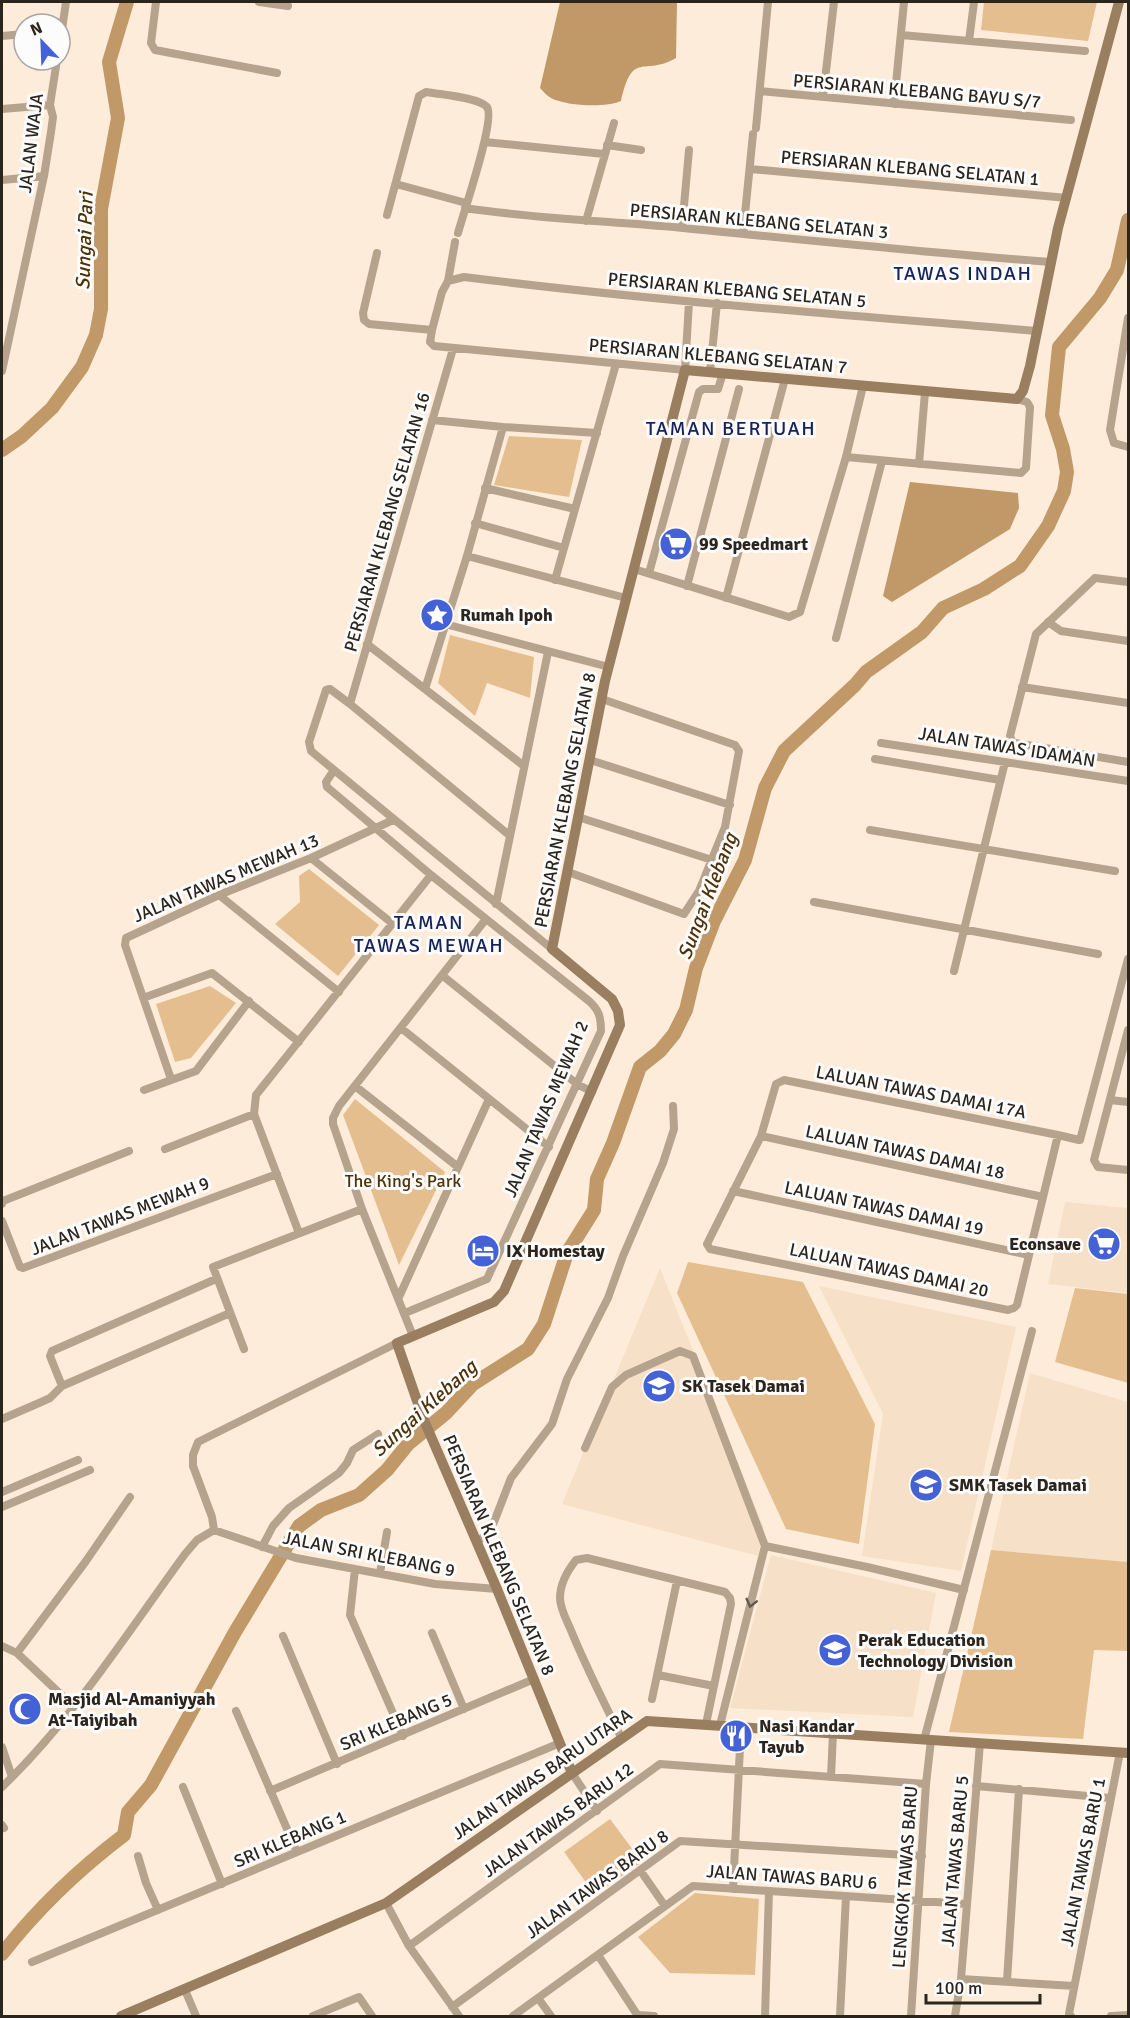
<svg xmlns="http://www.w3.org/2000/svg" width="1130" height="2018" viewBox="0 0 1130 2018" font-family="Signika,sans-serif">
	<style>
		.built { fill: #f6e1c8 }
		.green { fill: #e5be90 }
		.water { fill: #c19867 }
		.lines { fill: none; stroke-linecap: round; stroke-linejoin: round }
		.river { stroke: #c19867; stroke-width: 14 }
		.street { stroke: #b5a38e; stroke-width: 8 }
		.secondary { stroke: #997e5f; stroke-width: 10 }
		.oneway { stroke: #62574b }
		.labels { text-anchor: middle; stroke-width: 6; stroke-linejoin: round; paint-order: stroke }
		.street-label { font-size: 18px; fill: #2b251e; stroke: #fcfcfc }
		.poi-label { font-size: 18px; font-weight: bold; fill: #2b251e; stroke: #fcfcfc; text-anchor: start }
		.park-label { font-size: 18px; fill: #4f330b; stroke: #fcfcfc }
		.water-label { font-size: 20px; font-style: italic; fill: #4e3209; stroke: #fcfcfc }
		.neighbourhood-label { font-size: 20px; letter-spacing: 1.5px; fill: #16245b; stroke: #fcfcfc }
	</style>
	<rect width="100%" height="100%" fill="#fdecda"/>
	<path class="built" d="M1065,1202L1128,1208V1293L1048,1284Z
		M660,1268L764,1528L758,1556L562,1504Z
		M819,1286L1016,1327L961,1571L862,1556L883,1414Z
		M1030,1373L1128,1402V1562L991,1550Z
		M771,1555L936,1593L913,1717L730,1708Z"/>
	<path class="green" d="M984,2H1097L1088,41L981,30Z
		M509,436L582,440L569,497L494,485Z
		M450,635L534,657L530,698L487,683L475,716L438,683Z
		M309,869L379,925L338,976L275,924L300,902L299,876Z
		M210,986L236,1003L191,1058L175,1062L156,1004Z
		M355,1099L445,1172L399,1265L343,1115Z
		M688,1262L803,1282L875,1424L859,1544L786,1529L677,1293Z
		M1075,1288L1128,1294V1383L1055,1362Z
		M991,1550L1128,1562V1651L1094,1650L1083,1739L949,1732Z
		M610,1819L642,1862L595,1895L564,1852Z
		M695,1893L759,1899L755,1975L670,1973L638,1937Z"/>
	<path class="water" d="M560,2H677L676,58C643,77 633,49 621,101C605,108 566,106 551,98C547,96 543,91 540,88Z
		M910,482L1018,493L1019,508L1010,529L892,602L883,596Z"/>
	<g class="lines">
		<path class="river" d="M2,450L22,436L52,408L82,367L96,335L101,309V209L118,118L109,62L127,2
			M2,1954C37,1909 78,1870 124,1835L128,1812L151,1785L235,1632L299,1526L321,1510L359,1495L387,1470L408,1444L446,1413L473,1384L528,1349L544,1324L567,1253L594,1210L597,1179L613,1143L640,1067L660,1051L674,1034L686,1010L696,968L714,921L745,860L765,788L784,751L855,685L866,672L922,632L943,608L984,589L1020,566L1048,526L1064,491L1067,472L1063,449L1052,415L1059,347L1100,298L1117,270L1128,220"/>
		<path class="street" d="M156,2L151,43L155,50L277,73
			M259,2L288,6
			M901,35L1085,51
			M2,36L24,34
			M969,41L974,2
			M60,43L66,2
			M760,91L1071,120
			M823,97L834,2
			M894,104L904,2
			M2,109L50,105
			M756,128L768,2
			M485,142L604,154
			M607,145L641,150
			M750,169L1067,198
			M2,180L44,176
			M396,184L466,203
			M465,208C537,219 610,221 683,228C806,240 928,253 1051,262
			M387,215L419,96L426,92L433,93C446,95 479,98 487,107C496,119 463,214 458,233
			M586,221L614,123
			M682,228L689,150
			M743,234L753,134
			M377,253L363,313L364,320L369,324L432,330L442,292L448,281L464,277C655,301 846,315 1037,331
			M448,281L455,242
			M1128,318L1110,430L1114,443L1128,447
			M432,330L430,342L434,346L685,370L689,302
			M2,371L44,176L51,132L53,117L50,105L57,60
			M710,372L717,303
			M432,420L503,427L597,433
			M846,457L1021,473L1026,468L1030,407L1027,402L1017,399
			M919,464L925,392
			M485,488L575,509
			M475,523L564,548
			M467,556L626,598
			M634,569L789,617L800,612L846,457L863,386
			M649,573L699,392L703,389H718L723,373
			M555,580L616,364
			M1128,582L1095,578L1036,634L1010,736L1012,741L1015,743L1128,762
			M687,586L739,389
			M726,598L785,379
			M1048,622L1061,631L1128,641
			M445,624L609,667
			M836,638L882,461
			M367,644L524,766
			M1022,687L1128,703
			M425,689L467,556L503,427
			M350,704L453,349
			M881,743L1128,781
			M875,759L1000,780
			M590,760L730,805
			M334,770L326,782L327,787L431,875L589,1001C599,1010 601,1017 601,1031L487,1279L405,1313
			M578,817L712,860
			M870,830L1115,871
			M509,835L350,704L330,689L326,690L309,742L311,751L552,949
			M311,858L393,924
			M568,872L684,914L699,891L725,827L739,751L735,745L602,699
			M219,895L339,992
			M814,902L1098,954
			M496,904L548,652
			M954,971L1005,762
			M443,976L577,1084L592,1092
			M143,998L212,973L299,1042
			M401,1028L549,1147
			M1128,1030L1094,1160L1098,1167L1128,1170
			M171,1079L125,945L126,938L219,895L311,858L393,820
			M355,1086L458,1167
			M144,1090L196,1071L249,1001
			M1110,1100L1128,1102
			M1058,1135L1017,1305L1014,1308L1008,1310L710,1249L707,1244L761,1136L776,1084L784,1080L1058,1135L1079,1140H1080L1128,959
			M761,1136L1043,1197
			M165,1149L254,1114
			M733,1191L1029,1255
			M2,1204L3,1201L129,1151
			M2,1221L20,1267L23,1268L277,1174
			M299,1233L254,1114L256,1095L431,875
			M399,1297L489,1099
			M413,1336L362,1209L333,1124V1118L339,1106L486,919
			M244,1349L213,1267L362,1209
			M62,1386L50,1356L52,1351L216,1279
			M2,1419L39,1403L50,1398L62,1386L230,1313
			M585,1448L612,1387L626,1375L680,1351L693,1356L765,1546L720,1725
			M2,1492L78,1460
			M2,1507L90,1470
			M214,1530L212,1517L193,1466V1455L198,1442L397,1343
			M477,1542L488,1533L494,1522L511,1478L552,1424L567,1379L608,1298L623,1256L663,1163L674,1129L673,1106
			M765,1546L867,1567L964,1590
			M262,1547L273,1526L289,1508L339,1473L347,1463L353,1450L378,1434
			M355,1569L350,1615L403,1736
			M380,1573L387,1532
			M432,1633L464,1709
			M283,1636L337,1764
			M2,1646L17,1653L73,1706
			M17,1653L86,1561L130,1497
			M658,1675L714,1686
			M652,1699L677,1581
			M236,1711L297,1852
			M621,1737C603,1701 585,1665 570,1628C566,1619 560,1608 560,1598C560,1584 568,1570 576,1560L587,1558L725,1592L730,1598L731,1604L706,1724
			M924,1740L1032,1331
			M2,1747L12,1777
			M572,1773L597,1811
			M831,1777L833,1733
			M976,1786L1110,1798
			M2,1787C72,1720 128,1632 185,1554L197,1540L214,1530L296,1558L435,1584L497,1589
			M183,1787L222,1884
			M270,1791L534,1679
			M2,1825L4,1828
			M138,1856L146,1883L158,1910
			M640,1870L665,1906
			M733,1889L741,1727
			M386,1903L409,1946L459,2016
			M409,1946L660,1764L926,1784
			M598,1955L636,2013L639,2015L654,2016
			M32,1962L560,1743
			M961,1979L1074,1986
			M1007,1981L1019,1789
			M185,1990L196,2016
			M538,1998L551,2016
			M452,2007L680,1841L922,1856
			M313,2016L359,1997L372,2016
			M513,2016L693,1886L966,1904
			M765,2016L769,1891
			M840,2016L846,1896
			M911,2016L926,1784L931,1740
			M955,2016L961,1979L980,1743
			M1071,2016L1069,2014L1120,1752
			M1111,2016L1128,2015"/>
		<path class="secondary" d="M572,1773L497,1589L423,1418L397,1343L494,1302L504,1291L620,1025L618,1011L612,999L552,949L605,681L685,370L1017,399L1023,391L1030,366L1058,228L1119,2
			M121,2016L386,1903L647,1721L1128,1753"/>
	</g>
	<defs><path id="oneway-chevron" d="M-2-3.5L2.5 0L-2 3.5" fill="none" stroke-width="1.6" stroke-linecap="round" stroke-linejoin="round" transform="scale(1.5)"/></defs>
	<use class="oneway" href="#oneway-chevron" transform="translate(751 1603) rotate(104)"/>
	<defs>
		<symbol id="supermarket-disc" viewBox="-11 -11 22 22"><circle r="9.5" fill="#4462d5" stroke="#fcfcfc"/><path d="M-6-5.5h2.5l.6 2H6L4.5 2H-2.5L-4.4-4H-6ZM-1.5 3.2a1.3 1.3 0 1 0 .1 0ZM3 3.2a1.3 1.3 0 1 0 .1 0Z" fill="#fff"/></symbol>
		<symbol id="sight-disc" viewBox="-11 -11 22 22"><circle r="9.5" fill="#4462d5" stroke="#fcfcfc"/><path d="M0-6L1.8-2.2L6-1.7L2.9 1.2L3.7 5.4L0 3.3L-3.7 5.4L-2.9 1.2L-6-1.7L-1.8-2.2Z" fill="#fff"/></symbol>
		<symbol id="hotel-disc" viewBox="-11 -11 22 22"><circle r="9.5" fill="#4462d5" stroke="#fcfcfc"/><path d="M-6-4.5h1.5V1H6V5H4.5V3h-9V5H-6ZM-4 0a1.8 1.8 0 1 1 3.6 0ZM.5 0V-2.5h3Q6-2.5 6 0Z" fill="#fff"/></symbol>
		<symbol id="school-disc" viewBox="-11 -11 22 22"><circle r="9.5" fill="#4462d5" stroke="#fcfcfc"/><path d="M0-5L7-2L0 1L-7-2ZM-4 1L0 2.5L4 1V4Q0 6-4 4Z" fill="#fff"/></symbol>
		<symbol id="university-disc" viewBox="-11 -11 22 22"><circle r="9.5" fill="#4462d5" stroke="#fcfcfc"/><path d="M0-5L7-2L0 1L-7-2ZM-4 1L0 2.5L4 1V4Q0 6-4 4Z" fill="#fff"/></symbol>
		<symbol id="mosque-disc" viewBox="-11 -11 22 22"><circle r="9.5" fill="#4462d5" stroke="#fcfcfc"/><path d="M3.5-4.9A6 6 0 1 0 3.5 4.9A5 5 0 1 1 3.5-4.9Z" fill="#fff"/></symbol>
		<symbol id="restaurant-disc" viewBox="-11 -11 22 22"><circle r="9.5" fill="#4462d5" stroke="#fcfcfc"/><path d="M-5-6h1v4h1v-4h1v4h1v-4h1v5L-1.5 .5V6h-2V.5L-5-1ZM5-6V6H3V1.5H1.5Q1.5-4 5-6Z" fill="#fff"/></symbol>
	</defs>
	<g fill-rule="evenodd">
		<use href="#supermarket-disc" x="657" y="525" width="38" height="38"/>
		<use href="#sight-disc" x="418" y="596" width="38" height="38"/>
		<use href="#supermarket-disc" x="1085" y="1225" width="38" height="38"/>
		<use href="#hotel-disc" x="464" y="1232" width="38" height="38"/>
		<use href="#school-disc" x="640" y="1367" width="38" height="38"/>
		<use href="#school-disc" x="907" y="1466" width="38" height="38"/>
		<use href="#university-disc" x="816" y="1631" width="38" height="38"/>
		<use href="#mosque-disc" x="6" y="1690" width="38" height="38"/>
		<use href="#restaurant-disc" x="717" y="1717" width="38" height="38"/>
	</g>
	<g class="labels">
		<g class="street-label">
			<text transform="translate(917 91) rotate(5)" y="6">PERSIARAN KLEBANG BAYU S/7</text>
			<text transform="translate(31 143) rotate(-83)" y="6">JALAN WAJA</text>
			<text transform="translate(910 168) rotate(5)" y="6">PERSIARAN KLEBANG SELATAN 1</text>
			<text transform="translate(759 221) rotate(5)" y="6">PERSIARAN KLEBANG SELATAN 3</text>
			<text transform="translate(737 290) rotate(5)" y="6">PERSIARAN KLEBANG SELATAN 5</text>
			<text transform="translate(718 356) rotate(5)" y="6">PERSIARAN KLEBANG SELATAN 7</text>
			<text transform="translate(387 522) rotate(-74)" y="6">PERSIARAN KLEBANG SELATAN 16</text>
			<text transform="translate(1007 747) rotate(9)" y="6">JALAN TAWAS IDAMAN</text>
			<text transform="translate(565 800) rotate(-79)" y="6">PERSIARAN KLEBANG SELATAN 8</text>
			<text transform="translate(226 878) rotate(-23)" y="6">JALAN TAWAS MEWAH 13</text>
			<text transform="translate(921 1092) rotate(11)" y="6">LALUAN TAWAS DAMAI 17A</text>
			<text transform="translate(546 1109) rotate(-67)" y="6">JALAN TAWAS MEWAH 2</text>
			<text transform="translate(905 1152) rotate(12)" y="6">LALUAN TAWAS DAMAI 18</text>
			<text transform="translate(884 1208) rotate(12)" y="6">LALUAN TAWAS DAMAI 19</text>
			<text transform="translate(120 1216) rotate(-21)" y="6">JALAN TAWAS MEWAH 9</text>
			<text transform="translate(889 1270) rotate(12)" y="6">LALUAN TAWAS DAMAI 20</text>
			<text transform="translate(369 1554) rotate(11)" y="6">JALAN SRI KLEBANG 9</text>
			<text transform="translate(499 1555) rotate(67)" y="6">PERSIARAN KLEBANG SELATAN 8</text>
			<text transform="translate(396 1722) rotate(-23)" y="6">SRI KLEBANG 5</text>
			<text transform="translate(542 1774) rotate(-35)" y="6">JALAN TAWAS BARU UTARA</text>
			<text transform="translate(558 1820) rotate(-36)" y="6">JALAN TAWAS BARU 12</text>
			<text transform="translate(290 1839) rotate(-23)" y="6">SRI KLEBANG 1</text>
			<text transform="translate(955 1861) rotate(-85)" y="6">JALAN TAWAS BARU 5</text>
			<text transform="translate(1083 1862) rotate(-79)" y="6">JALAN TAWAS BARU 1</text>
			<text transform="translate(792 1877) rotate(4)" y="6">JALAN TAWAS BARU 6</text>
			<text transform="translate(905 1877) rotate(-86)" y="6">LENGKOK TAWAS BARU</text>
			<text transform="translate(597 1884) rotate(-36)" y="6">JALAN TAWAS BARU 8</text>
		</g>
		<g class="poi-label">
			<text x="699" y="550">99 Speedmart</text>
			<text x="460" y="621">Rumah Ipoh</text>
			<text x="1081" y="1250" text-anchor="end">Econsave</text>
			<text x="506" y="1257">IX Homestay</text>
			<text x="682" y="1392">SK Tasek Damai</text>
			<text x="949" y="1491">SMK Tasek Damai</text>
			<text x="858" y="1646">Perak Education<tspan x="858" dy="21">Technology Division</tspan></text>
			<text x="48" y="1705">Masjid Al-Amaniyyah<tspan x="48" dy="21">At-Taiyibah</tspan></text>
			<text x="759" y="1732">Nasi Kandar<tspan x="759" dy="21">Tayub</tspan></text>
		</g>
		<g class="park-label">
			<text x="403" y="1187">The King's Park</text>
		</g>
		<g class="water-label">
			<text transform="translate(84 241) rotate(-88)" y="7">Sungai Pari</text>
			<text transform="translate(707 896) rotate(-69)" y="7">Sungai Klebang</text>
			<text transform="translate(424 1408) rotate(-42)" y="7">Sungai Klebang</text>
		</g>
		<g class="neighbourhood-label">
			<text x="963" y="280">TAWAS INDAH</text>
			<text x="731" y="435">TAMAN BERTUAH</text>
			<text x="429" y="929">TAMAN<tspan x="429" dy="23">TAWAS MEWAH</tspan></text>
		</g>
	</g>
	<rect width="1130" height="2018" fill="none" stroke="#2b251e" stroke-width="6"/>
	<g transform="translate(42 42) rotate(337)"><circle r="28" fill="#fcfcfc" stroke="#a8a6a3" stroke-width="1.5"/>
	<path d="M0-4.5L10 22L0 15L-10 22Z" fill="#4462d5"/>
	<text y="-9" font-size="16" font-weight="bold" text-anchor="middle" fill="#2b251e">N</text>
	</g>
	<path d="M926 1994v9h114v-9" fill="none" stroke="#2b251e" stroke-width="3"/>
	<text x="935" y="1994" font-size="18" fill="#2b251e" stroke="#fcfcfc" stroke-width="4.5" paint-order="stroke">100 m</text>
</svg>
